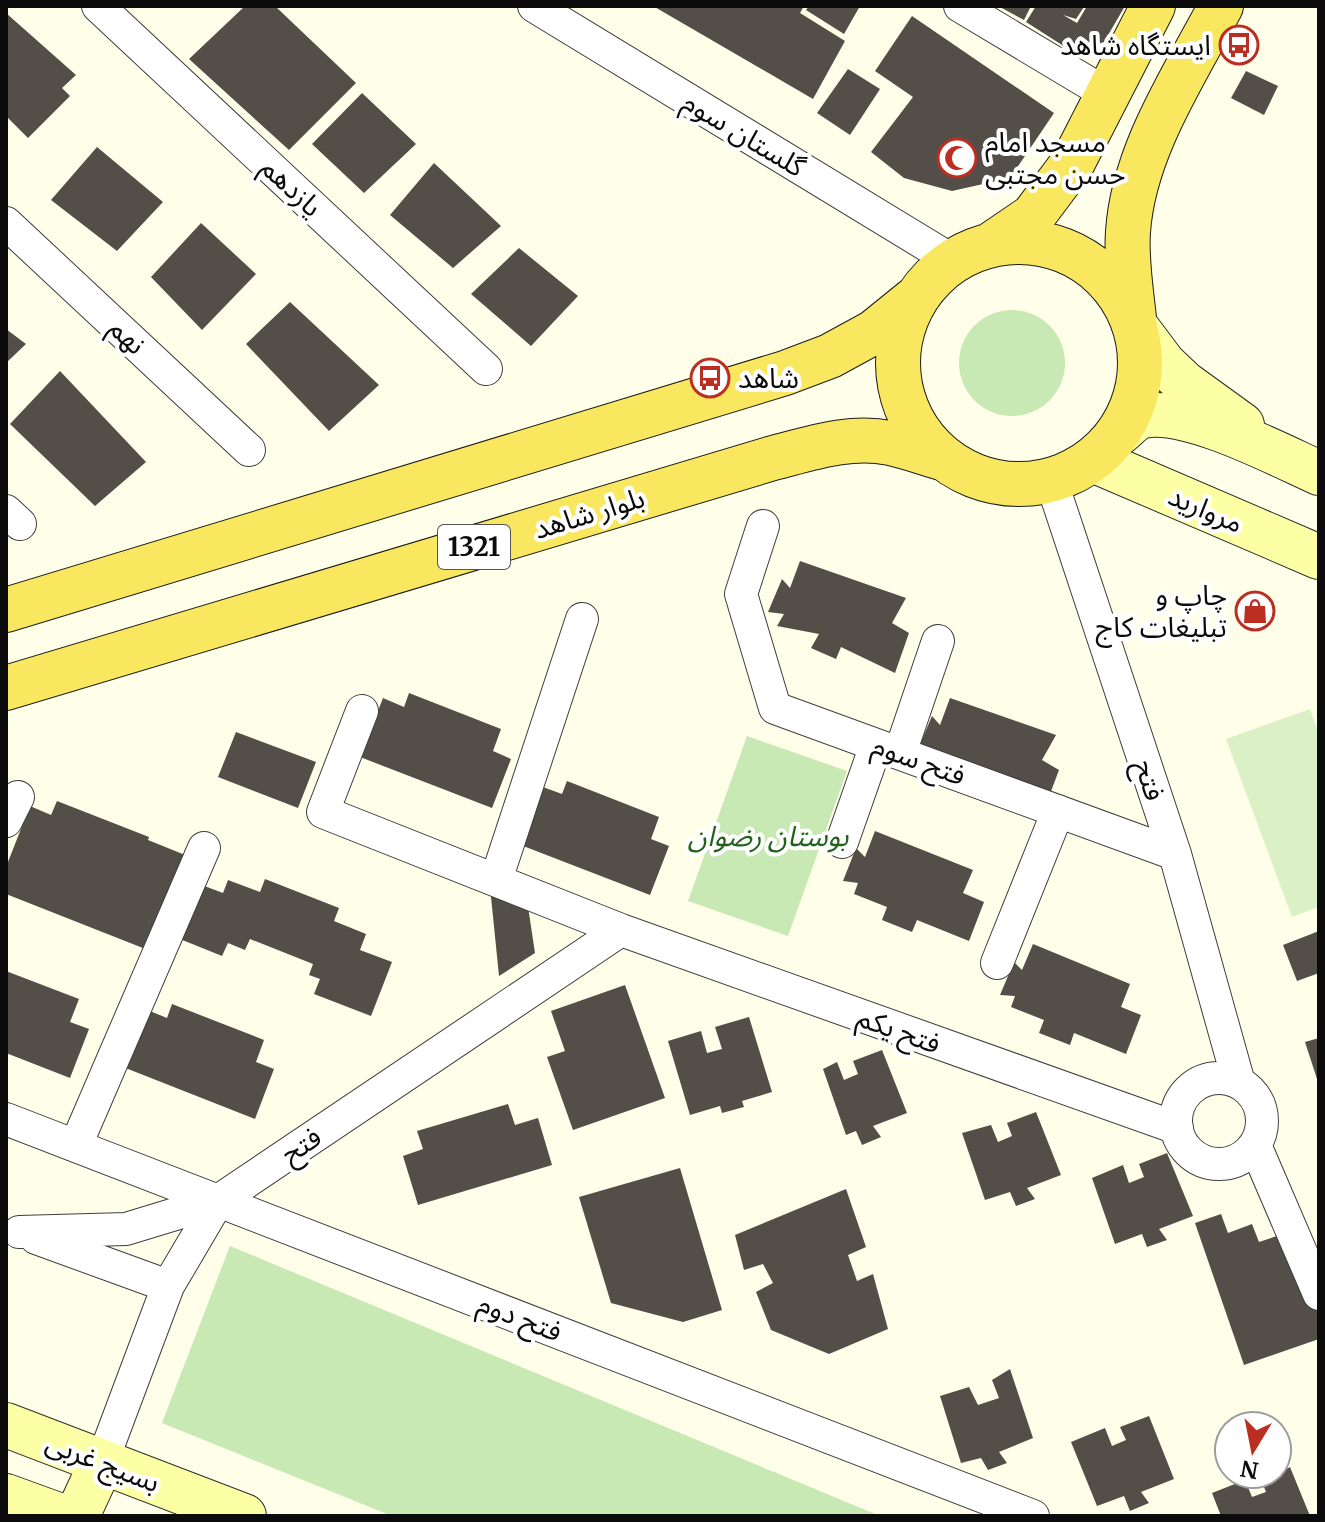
<svg xmlns="http://www.w3.org/2000/svg" width="1325" height="1522" viewBox="0 0 1325 1522" font-family="Merriweather,'Noto Sans Arabic',serif">
	<style>
		.green { fill: #c8e9b4 }
		.pitch { fill: #dcf0c6 }
		.building { fill: #544e48 }
		.lines { fill: none; stroke-linecap: round; stroke-linejoin: round }
		.minor-casing { stroke: #3e3e3e; stroke-width: 34 }
		.secondary-casing { stroke: #2d2d2d; stroke-width: 46 }
		.primary-casing { stroke: #1c1c1c; stroke-width: 46 }
		.minor { stroke: #fff; stroke-width: 32 }
		.secondary { stroke: #fdffa4; stroke-width: 44 }
		.primary { stroke: #f9e85f; stroke-width: 44 }
		.labels { text-anchor: middle; stroke-width: 8; stroke-linejoin: round; paint-order: stroke }
		.shield { fill: #fff; stroke: #545454; stroke-width: 2 }
		.shield-label { font-size: 26px; font-weight: bold; fill: #0b0b0b }
		.poi-label { font-size: 28px; fill: #0b0b0b; stroke: #fff; text-anchor: end }
		.street-label { font-size: 28px; fill: #0b0b0b; stroke: #fff }
		.park-label { font-size: 28px; font-style: italic; fill: #22621c; stroke: #fff }
	</style>
	<rect width="100%" height="100%" fill="#fffee9"/>
	<path class="green" d="M959 363a53 53 0 1 1 106 0a53 53 0 1 1-106 0Z
		M747,736L847,771L788,936L688,901Z
		M230,1246L880,1516H392L162,1423Z"/>
	<path class="pitch" d="M1310,709L1319,734V907L1292,917L1226,739Z"/>
	<path class="building" d="M245,6H275L356,83L289,150L189,59Z
		M653,6H804L800,13L845,41L813,99Z
		M809,6H860L844,34L806,10Z
		M998,6H1031L1024,20Z
		M1036,6H1082L1084,7L1076,19L1063,15L1077,23L1087,6H1125L1104,42L1073,52L1026,22Z
		M6,13L76,75L62,88L70,96L28,138L6,116Z
		M912,16L1054,113L1010,178L952,191L904,178L871,152L913,97L875,71Z
		M848,69L880,89L850,135L817,113Z
		M1246,71L1278,86L1264,115L1231,98Z
		M362,93L416,144L364,193L312,144Z
		M97,147L163,202L117,251L51,200Z
		M434,163L501,226L453,268L390,215Z
		M201,223L256,274L202,330L151,277Z
		M519,248L578,296L531,346L471,294Z
		M290,302L379,385L329,431L246,344Z
		M6,329L26,344L6,363Z
		M60,371L146,462L95,506L10,424Z
		M800,561L906,598L892,623L909,633L895,673L841,647L836,659L811,648L819,634L777,626L784,614L768,612L782,579L790,588Z
		M409,693L501,729L493,751L511,759L492,808L360,757L383,698L404,707Z
		M950,698L1056,735L1042,760L1059,770L1044,810L918,749L932,716L940,725Z
		M236,732L316,762L298,808L218,777Z
		M567,781L659,817L651,839L669,846L650,895L518,844L540,786L562,794Z
		M57,801L149,837L148,840L190,857L153,952L6,894V867L30,806L51,815Z
		M875,831L973,870L963,893L984,902L969,941L917,920L912,932L882,920L887,907L854,894L858,883L843,881L856,848L865,857Z
		M265,879L339,908L334,921L366,934L360,950L392,962L371,1016L314,994L320,979L309,975L313,964L250,939L245,950L228,943L222,956L170,935L191,881L223,893L228,880L260,892Z
		M490,887L527,900L535,953L499,976Z
		M1319,931V973L1297,981L1283,945Z
		M1033,944L1130,984L1121,1007L1141,1015L1126,1054L1074,1033L1070,1045L1039,1033L1044,1020L1011,1007L1015,996L1000,995L1014,962L1022,970Z
		M6,971L79,999L70,1022L89,1029L70,1078L6,1053Z
		M625,985L665,1098L573,1130L547,1057L565,1051L551,1011Z
		M172,1004L264,1040L256,1062L274,1069L255,1119L123,1067L145,1009L167,1018Z
		M749,1017L772,1092L742,1101L744,1107L722,1113L720,1106L690,1115L668,1041L701,1031L707,1053L722,1049L715,1027Z
		M1319,1038V1082H1318L1305,1042Z
		M882,1050L907,1113L873,1126L881,1137L862,1145L856,1131L846,1135L823,1069L837,1062L844,1080L858,1074L853,1061Z
		M508,1104L515,1125L538,1118L552,1165L418,1205L403,1156L423,1149L417,1131Z
		M1036,1112L1061,1175L1027,1188L1035,1199L1016,1206L1010,1192L985,1200L962,1133L991,1125L998,1142L1012,1136L1007,1123Z
		M1167,1153L1193,1216L1159,1229L1167,1240L1147,1247L1142,1234L1115,1244L1092,1178L1123,1165L1129,1183L1144,1177L1139,1164Z
		M680,1168L722,1310L683,1322L611,1303L579,1197Z
		M846,1189L866,1247L848,1255L857,1281L873,1274L888,1329L829,1354L771,1330L756,1292L773,1283L763,1264L744,1270L735,1235Z
		M1221,1214L1228,1233L1252,1224L1259,1242L1280,1235L1319,1307V1339L1244,1365L1195,1223Z
		M1010,1369L1033,1438L999,1452L1007,1463L988,1470L981,1458L961,1463L940,1396L969,1387L978,1405L999,1398L992,1380Z
		M1149,1416L1174,1479L1141,1492L1149,1503L1130,1511L1124,1496L1097,1506L1071,1442L1105,1428L1112,1446L1126,1440L1120,1427Z
		M1290,1467L1310,1516H1221L1212,1493L1245,1480L1252,1497L1266,1492L1261,1479L1277,1474Z"/>
	<g class="lines">
		<defs>
			<path id="minor" d="M98,6L486,369
				M534,6L953,261
				M960,6L1107,94
				M6,223L249,450
				M1051,480L1175,854L1239,1083
				M6,511L20,524
				M763,526L741,594L775,708L1175,854
				M362,711L323,812L621,930L1177,1128
				M900,753L938,641
				M6,821L18,797
				M842,842L876,745
				M496,880L582,619
				M997,963L1058,811
				M1176 1121a43 43 0 1 1 86 0a43 43 0 1 1-86 0Z
				M6,1119L1033,1516
				M76,1145L204,848
				M1255,1145L1319,1294
				M19,1232L126,1229L218,1201
				M36,1238L168,1286
				M102,1462L168,1286L218,1201L621,930"/>
			<path id="secondary" d="M1134,324L1164,364L1184,383L1242,425
				M1118,434C1126,428 1134,418 1143,416C1188,407 1277,454 1319,473
				M1093,460L1319,557
				M6,1425L244,1516
				M6,1496L61,1516
				M77,1516L102,1462"/>
			<path id="primary" d="M898 363a121 121 0 1 1 242 0a121 121 0 1 1-242 0Z
				M989,246L1033,216L1072,164L1153,6
				M1134,318C1131,290 1126,260 1128,232C1133,152 1184,76 1221,6
				M6,610L785,373L830,356L874,332L916,298
				M6,688L773,458C812,448 850,435 890,443C909,447 927,454 945,459"/>
		</defs>
		<use href="#minor" class="minor-casing"/>
		<use href="#secondary" class="secondary-casing"/>
		<use href="#primary" class="primary-casing"/>
		<use href="#minor" class="minor"/>
		<use href="#secondary" class="secondary"/>
		<use href="#primary" class="primary"/>
	</g>
	<defs>
		<symbol id="bus-ring" viewBox="-11 -11 22 22"><circle r="9.5" fill="#fff" stroke="#bb2f23" stroke-width="1.5"/><path d="M-5-6H5V4H4V6H2V4H-2V6H-4V4H-5ZM-3.5-4V0h7V-4ZM-3.5 1.2v1.5H-2V1.2ZM2 1.2v1.5H3.5V1.2Z" fill="#bb2f23"/></symbol>
		<symbol id="mosque-ring" viewBox="-11 -11 22 22"><circle r="9.5" fill="#fff" stroke="#bb2f23" stroke-width="1.5"/><path d="M3.5-4.9A6 6 0 1 0 3.5 4.9A5 5 0 1 1 3.5-4.9Z" fill="#bb2f23"/></symbol>
		<symbol id="shop-ring" viewBox="-11 -11 22 22"><circle r="9.5" fill="#fff" stroke="#bb2f23" stroke-width="1.5"/><path d="M-5-2.5h2.3a2.7 3.5 0 0 1 5.4 0H5L5.5 6h-11ZM-1.5-2.5h3a1.5 2.3 0 0 0-3 0Z" fill="#bb2f23"/></symbol>
	</defs>
	<g fill-rule="evenodd">
		<use href="#bus-ring" x="1217" y="23" width="44" height="44"/>
		<use href="#mosque-ring" x="935" y="136" width="44" height="44"/>
		<use href="#bus-ring" x="688" y="356" width="44" height="44"/>
		<use href="#shop-ring" x="1233" y="589" width="44" height="44"/>
	</g>
	<g class="labels">
		<rect class="shield" x="438" y="525" width="72" height="44" rx="6"/>
		<g class="shield-label">
			<text x="474" y="556">1321</text>
		</g>
		<g class="poi-label">
			<text x="1211" y="55">ایستگاه شاهد</text>
			<text x="985" y="152" text-anchor="start">مسجد امام<tspan x="985" dy="32">حسن مجتبی</tspan></text>
			<text x="738" y="388" text-anchor="start">شاهد</text>
			<text x="1227" y="605">چاپ و<tspan x="1227" dy="32">تبلیغات کاج</tspan></text>
		</g>
		<g class="street-label">
			<text transform="translate(744 134) rotate(31)" y="10">گلستان سوم</text>
			<text transform="translate(292 187) rotate(43)" y="10">یازدهم</text>
			<text transform="translate(128 336) rotate(43)" y="10">نهم</text>
			<text transform="translate(1206 509) rotate(23)" y="10">مروارید</text>
			<text transform="translate(589 513) rotate(-17)" y="10">بلوار شاهد</text>
			<text transform="translate(919 760) rotate(20)" y="10">فتح سوم</text>
			<text transform="translate(1150 780) rotate(72)" y="10">فتح</text>
			<text transform="translate(899 1030) rotate(20)" y="10">فتح یکم</text>
			<text transform="translate(301 1145) rotate(-34)" y="10">فتح</text>
			<text transform="translate(520 1317) rotate(21)" y="10">فتح دوم</text>
			<text transform="translate(103 1462) rotate(21)" y="10">بسیج غربی</text>
		</g>
		<g class="park-label">
			<text x="768" y="846">بوستان رضوان</text>
		</g>
	</g>
	<rect width="1325" height="1522" fill="none" stroke="#0b0b0b" stroke-width="16"/>
	<g transform="translate(1253 1450) rotate(190)"><circle r="38" fill="#ffffff" stroke="#9d9d9d" stroke-width="2"/>
	<path d="M0-6L14 30L0 20L-14 30Z" fill="#bb2f23"/>
	<text y="-12" font-size="22" font-weight="bold" text-anchor="middle" fill="#0b0b0b">N</text>
	</g>
</svg>
